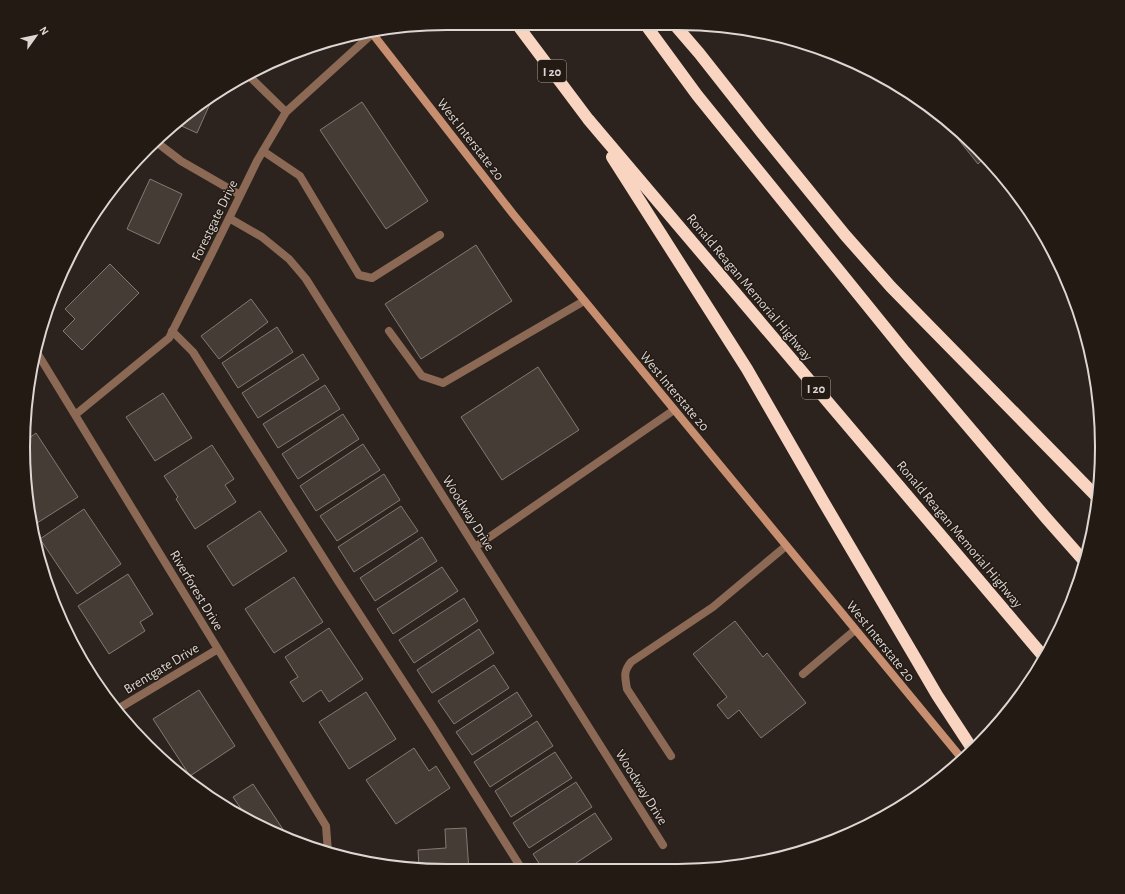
<svg xmlns="http://www.w3.org/2000/svg" width="1125" height="894" viewBox="0 0 1125 894" font-family="'Alegreya Sans',sans-serif">
	<style>
		.building { fill: #463c36; stroke: #857872 }
		.lines { fill: none; stroke-linecap: round; stroke-linejoin: round }
		.service { stroke: #8c6955; stroke-width: 8 }
		.minor { stroke: #8c6955; stroke-width: 8 }
		.tertiary { stroke: #8c6955; stroke-width: 8 }
		.secondary { stroke: #c78e6f; stroke-width: 8 }
		.motorway { stroke: #f9d5c1; stroke-width: 12 }
		.labels { text-anchor: middle; stroke-width: 3; stroke-linejoin: round; paint-order: stroke }
		.shield { fill: #231a14; stroke: #a59e9a; stroke-width: 1 }
		.shield-label { font-size: 13px; font-weight: bold; fill: #ddd6d3 }
		.street-label { font-size: 14px; fill: #ddd6d3; stroke: #231a14 }
		.rim { fill: none; stroke: #ddd6d3; stroke-width: 2 }
	</style>
	<rect width="100%" height="100%" fill="#2d231e"/>
	<path class="building" d="M213,97L197,133L177,124Z
		M362,102L428,201L386,229L320,130Z
		M938,114L957,128L985,157L978,164Z
		M150,179L182,194L159,244L127,229Z
		M476,245L512,301L421,359L385,304Z
		M110,264L139,293L82,350L63,331L75,319L65,309Z
		M251,299L268,322L219,359L201,336Z
		M277,327L293,352L238,388L222,363Z
		M303,354L319,379L258,418L242,393Z
		M538,367L579,430L502,480L461,417Z
		M325,385L340,409L278,448L263,424Z
		M163,393L192,438L155,461L126,417Z
		M343,414L359,439L298,479L282,454Z
		M36,433L78,497L34,525L23,447L24,442Z
		M363,444L380,470L316,511L300,486Z
		M212,445L234,479L225,485L236,502L195,529L176,499L178,497L164,476Z
		M384,474L400,500L337,541L320,516Z
		M401,506L418,531L354,572L338,547Z
		M84,509L121,564L77,594L40,539Z
		M260,511L287,551L233,586L207,546Z
		M422,537L437,561L375,601L360,578Z
		M442,567L458,591L393,634L377,609Z
		M128,574L153,614L140,622L145,631L109,654L78,606Z
		M294,577L323,622L274,653L245,609Z
		M464,598L478,621L414,663L399,640Z
		M735,621L763,657L767,653L806,703L761,738L739,710L728,719L717,705L727,697L693,654Z
		M329,628L363,679L329,702L321,690L303,702L290,682L298,677L285,657Z
		M479,629L494,653L432,693L417,670Z
		M494,665L509,688L454,724L438,701Z
		M199,690L235,746L190,776L153,719Z
		M366,692L396,739L349,769L319,722Z
		M517,692L532,716L472,755L456,732Z
		M537,721L553,746L490,787L474,762Z
		M140,731L151,748L136,734Z
		M414,748L429,771L436,766L450,788L396,824L366,780Z
		M555,752L572,778L511,817L495,791Z
		M576,782L592,807L529,848L513,823Z
		M253,784L290,840L285,839L246,816L233,797Z
		M595,813L612,839L564,871H544L533,854Z
		M466,828L469,871H447L419,868L418,850L446,848L445,829Z"/>
	<g class="lines">
		<path class="service" d="M263,151L300,176L359,275L372,278L440,235
			M172,331L193,352L338,581L432,726L523,871
			M389,331L422,376L443,383L584,301
			M475,547L674,410
			M671,756L627,689C625,677 623,672 631,662L713,607L786,546
			M875,821L882,818"/>
		<path class="minor" d="M248,75L286,112
			M155,141L181,161L240,195
			M229,218L262,237L289,259L306,279L663,845
			M36,351L326,826L328,852
			M75,415L169,338L212,253L257,161L286,112L373,33
			M116,710L218,649"/>
		<path class="tertiary" d="M803,674L855,630"/>
		<path class="secondary" d="M372,33L513,214L963,760"/>
		<path class="motorway" d="M516,23L588,119L1044,657
			M645,24L697,95L905,352L1047,519L1085,562
			M674,24L699,53L762,133L845,235L891,287L1097,497
			M612,157L747,369L823,501L916,659L937,695L973,750"/>
	</g>
	<g class="labels">
		<g class="shield">
			<rect x="538" y="60" width="28" height="22" rx="3"/>
			<rect x="802" y="377" width="28" height="22" rx="3"/>
		</g>
		<g class="shield-label">
			<text x="552" y="76">I 20</text>
			<text x="816" y="393">I 20</text>
		</g>
		<g class="street-label">
			<text transform="translate(471 139) rotate(52)" y="5">West Interstate 20</text>
			<text transform="translate(214 220) rotate(-64)" y="5">Forestgate Drive</text>
			<text transform="translate(750 287) rotate(50)" y="5">Ronald Reagan Memorial Highway</text>
			<text transform="translate(675 391) rotate(50)" y="5">West Interstate 20</text>
			<text transform="translate(469 513) rotate(58)" y="5">Woodway Drive</text>
			<text transform="translate(960 534) rotate(50)" y="5">Ronald Reagan Memorial Highway</text>
			<text transform="translate(197 590) rotate(59)" y="5">Riverforest Drive</text>
			<text transform="translate(881 641) rotate(51)" y="5">West Interstate 20</text>
			<text transform="translate(161 668) rotate(-31)" y="5">Brentgate Drive</text>
			<text transform="translate(642 787) rotate(58)" y="5">Woodway Drive</text>
		</g>
	</g>
	<path d="M0 0H1125V894H0ZM447 30H678A417 417 0 0 1 1095 447V447A417 417 0 0 1 678 864H447A417 417 0 0 1 30 447V447A417 417 0 0 1 447 30Z" fill="#231a14" fill-rule="evenodd"/>
	<path class="rim" d="M447 30H678A417 417 0 0 1 1095 447V447A417 417 0 0 1 678 864H447A417 417 0 0 1 30 447V447A417 417 0 0 1 447 30Z"/>
	<g transform="translate(36 36) rotate(57)" stroke="#231a14" stroke-width="3" paint-order="stroke">
	<path d="M0-3L7 15L0 10L-7 15Z" fill="#ddd6d3"/>
	<text y="-6" font-size="11" font-weight="bold" text-anchor="middle" fill="#ddd6d3">N</text>
	</g>
</svg>
